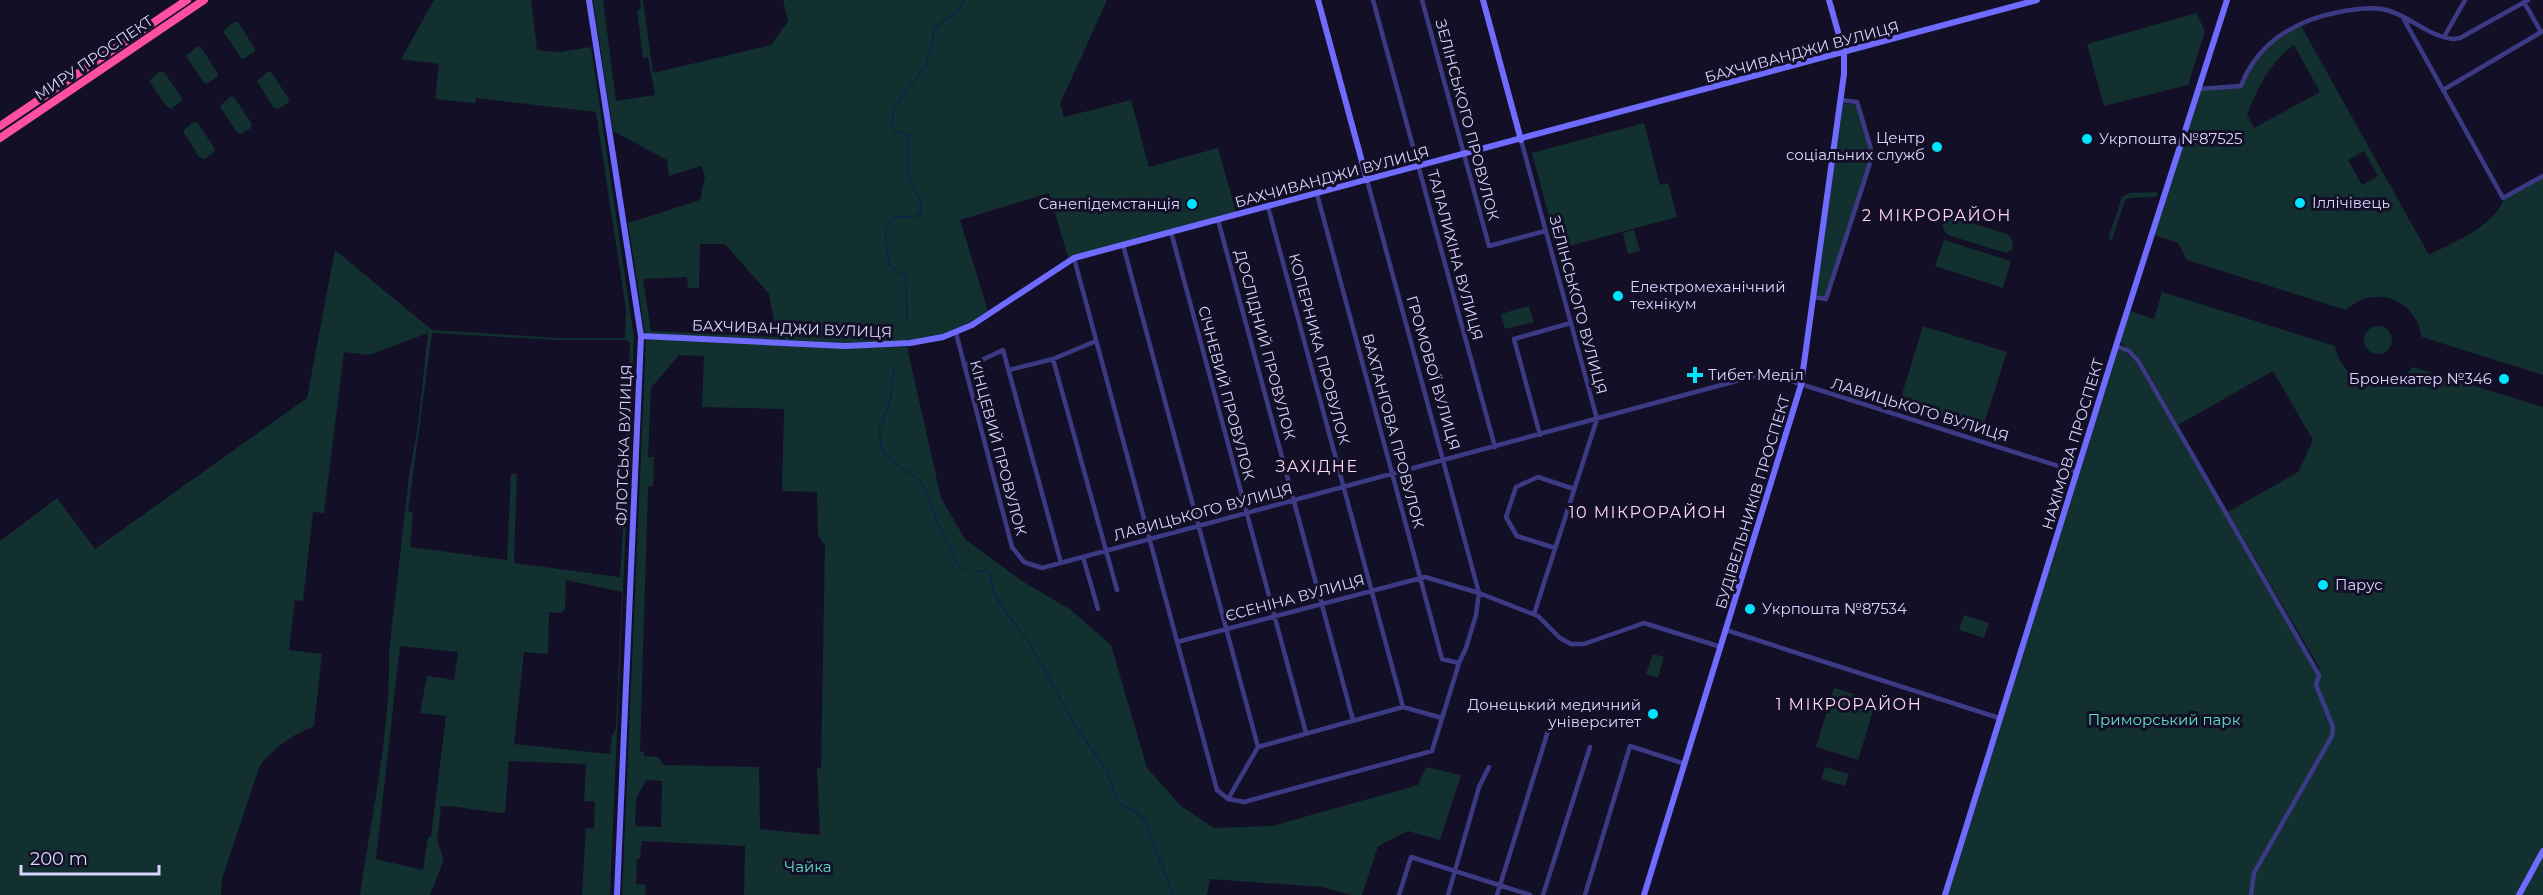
<svg xmlns="http://www.w3.org/2000/svg" width="2543" height="895" viewBox="0 0 2543 895" font-family="Montserrat,sans-serif">
	<style>
		.green { fill: #12302f; fill-rule: evenodd }
		.lines { fill: none; stroke-linecap: round; stroke-linejoin: round }
		.stream { stroke: #0c2248; stroke-width: 1.5 }
		.street { stroke: #3d3a85; stroke-width: 4.5 }
		.secondary { stroke: #6f6bff; stroke-width: 6 }
		.highway { stroke: #ff4fa3; stroke-width: 8 }
		.poi-dot { fill: #00e5ff; stroke: #130f26; stroke-width: 2 }
		.labels { text-anchor: middle; stroke-width: 6; stroke-linejoin: round; paint-order: stroke }
		.street-label { font-size: 15px; fill: #d9d4ff; stroke: #130f26 }
		.poi-label { font-size: 15px; fill: #d9d4ff; stroke: #130f26; text-anchor: start }
		.park-label { font-size: 15px; fill: #5fe0c0; stroke: #130f26 }
		.neighbourhood-label { font-size: 16px; letter-spacing: 1.5px; fill: #ffd6f0; stroke: #130f26 }
	</style>
	<rect width="100%" height="100%" fill="#130f26"/>
	<path class="green" d="M434,0H531L537,50L560,52L591,47L634,337L610,895H582L586,828L594,829L595,802L584,801L586,764L509,761L505,813C484,812 463,806 441,806L437,841L444,859L430,895H360C371,818 391,729 389,652L409,476L418,425L428,333L369,355L344,352L324,513L313,512L303,601L295,600L289,650L322,654L314,726L295,735L276,748L260,765L222,879L221,895H0V541L57,498L95,549L307,398L335,250L432,330L560,338H625L626,310L596,112L476,98L475,103L435,99L439,64L401,59ZM432,333L560,340H626L630,343L626,445H624V454L626,455L625,479L621,480L619,528H623L620,577L514,563L517,474H511L507,560L410,547L413,513L408,511ZM566,580L622,592L616,728L612,736L610,754L514,744L524,652L548,654L549,612L560,613L565,610ZM400,646L458,652L454,680L427,676L420,713L446,716L431,837H428L423,870L376,859Z
		M593,0H603L616,101L655,95L648,57L643,58L637,10L641,9L640,0H643L653,73L771,45L788,21L783,0H1107L1060,104L1064,117L1131,100L1149,167L1218,148L1236,212L1069,260L1049,193L960,220L988,311L970,322L941,335L910,341L844,343L645,334L628,223L700,200L705,176L701,166L669,176L667,160L613,131ZM700,244H725L769,294L777,337L651,331L643,279L687,277L688,288H699Z
		M2196,13L2205,31L2188,85L2104,106L2087,44Z
		M234,22H238L255,49V51L244,59L241,58L223,31Z
		M2300,24L2429,255C2455,241 2490,229 2504,200L2503,198L2543,176V375L2422,337C2416,300 2375,283 2346,310L2187,260L2178,243L2154,235L2201,89L2241,86L2263,50ZM2294,45L2320,92L2254,128L2247,115C2258,87 2269,63 2294,45ZM2364,151L2378,176L2362,185L2348,160Z
		M196,47H201L218,74V76L207,84L204,83L186,56Z
		M159,72H164L182,98L180,102L171,109L166,106L149,81Z
		M267,72H271L289,99L288,103L278,109L273,107L257,81Z
		M230,97H234L252,124L251,128L241,134L237,133L220,106Z
		M1843,103L1856,105L1869,150L1868,163L1825,297L1816,295Z
		M193,122H197L215,149L214,152L204,159L199,157L183,131Z
		M1644,123L1660,185L1668,183L1677,217L1558,249L1532,153Z
		M2158,192L2156,197L2130,198L2125,200L2112,240L2108,239L2122,197L2129,193Z
		M1951,216L2009,235L2013,243L2012,250L2006,253L1948,235C1942,229 1941,224 1946,217Z
		M1634,230L1640,251L1628,254L1623,233Z
		M1944,240L2011,261L2003,288L1935,266Z
		M2162,292L2335,346C2342,384 2388,395 2413,367L2543,407V846L2516,895H1945L2119,346L2138,364L2318,673L2320,669L2228,512L2298,472L2313,440L2273,371L2178,425L2142,362L2120,342L2130,311L2154,319Z
		M1529,306L1534,322L1505,329L1501,314Z
		M2364 340a14 14 0 1 1 28 0a14 14 0 1 1-28 0Z
		M1923,326L2007,352L1982,430L1899,404Z
		M646,339L844,348L907,347L941,498L965,539L1022,581L1071,610L1111,645L1147,768L1181,806L1214,828L1272,826L1418,785L1426,767L1461,775L1440,840L1408,831L1378,846L1362,895H1351L1322,887L1210,879L1207,895H744L745,846L642,841L640,859H637L636,884L646,885L645,895H622ZM679,355L704,356L702,407L784,409L782,491L817,492L818,536L825,545L821,768H817L820,835L760,829L759,767L664,765L658,757L644,756V752L640,751L648,489V486H653L654,457H648L651,388ZM646,780L662,781L661,827L635,826L636,799Z
		M1964,615L1989,623L1984,638L1959,630Z
		M1653,654L1664,657L1658,678L1646,674Z
		M1834,688L1876,701L1858,760L1816,747Z
		M1825,767L1849,774L1845,786L1821,779Z
		M2543,856V895H2522Z"/>
	<g class="lines">
		<path class="stream" d="M907,323C907,318 906,279 905,277C901,272 894,270 889,264C888,253 879,222 894,218C902,215 910,219 919,215C925,202 916,195 911,184C905,169 911,150 907,135L894,131C884,106 917,83 927,62C931,52 931,40 935,30C940,20 957,16 964,0
			M894,368L890,401L879,430L882,448L891,461L918,479L926,490L944,539L951,546L956,563L966,572
			M977,571H987L990,574L994,595L1030,644L1076,727L1106,769L1117,800L1126,808L1136,811L1145,821L1173,895"/>
		<path class="street" d="M1373,0L1495,447
			M1422,0L1489,246L1545,231
			M2524,2L2541,32
			M2402,16L2503,198L2543,176
			M2444,37L2465,0
			M2198,89L2241,86C2258,41 2298,19 2344,11C2359,9 2375,6 2390,11C2411,18 2431,37 2453,39L2460,38L2528,0
			M2443,90L2543,31
			M1521,140L1597,419L1534,614
			M1317,194L1442,659L1459,663
			M1268,207L1403,707
			M1218,220L1353,720
			M1171,232L1306,733
			M1123,245L1258,747
			M1074,258L1217,790L1228,799L1244,802L1432,751L1459,663L1466,648L1476,615L1479,593L1367,180
			M1813,297L1826,299L1871,160V149L1857,102L1841,100
			M956,333L1012,547L1024,562L1042,568L1766,373L2077,472
			M2116,346L2129,351L2139,362L2319,675L2316,685L2333,727L2332,736L2254,873L2251,895
			M1053,359L1117,590
			M964,365L982,360L1003,350L1061,563
			M1009,370L1053,359L1096,341
			M1540,435L1514,339L1571,323
			M1555,548L1517,536L1506,517L1516,487L1538,477L1574,489
			M1083,557L1098,609
			M1726,630L1999,718
			M1177,642L1425,577L1479,593L1538,616L1560,638L1571,644H1584L1644,623L1721,647
			M1228,799L1258,747L1403,707L1442,718
			M1399,895L1411,857L1530,895
			M1448,895L1479,787L1489,767
			M1497,895L1548,731
			M1543,895L1590,747
			M1585,895L1630,746L1685,764"/>
		<path class="secondary" d="M589,0L641,336L617,895
			M1318,0L1367,180
			M1483,0L1521,140
			M641,336L845,346L910,343L943,337L972,325L1074,258L2037,0
			M1644,895L1801,385L1844,74V53L1829,0
			M1945,895L2116,346L2227,0
			M2519,895L2543,851"/>
		<path class="highway" d="M0,126L187,0
			M0,138L204,0"/>
	</g>
	<g class="poi-dot">
		<circle cx="2087" cy="139" r="6"/>
		<circle cx="1937" cy="147" r="6"/>
		<circle cx="2300" cy="203" r="6"/>
		<circle cx="1192" cy="204" r="6"/>
		<circle cx="1618" cy="296" r="6"/>
		<path d="M1692 366h6v6h6v6h-6v6h-6v-6h-6v-6h6z"/>
		<circle cx="2504" cy="379" r="6"/>
		<circle cx="2323" cy="585" r="6"/>
		<circle cx="1750" cy="609" r="6"/>
		<circle cx="1653" cy="714" r="6"/>
	</g>
	<g class="labels">
		<g class="street-label">
			<text transform="translate(1802 52) rotate(-15)" y="5">БАХЧИВАНДЖИ ВУЛИЦЯ</text>
			<text transform="translate(94 58) rotate(-34)" y="5">МИРУ ПРОСПЕКТ</text>
			<text transform="translate(1467 120) rotate(75)" y="5">ЗЕЛІНСЬКОГО ПРОВУЛОК</text>
			<text transform="translate(1332 177) rotate(-15)" y="5">БАХЧИВАНДЖИ ВУЛИЦЯ</text>
			<text transform="translate(1455 255) rotate(75)" y="5">ТАЛАЛИХІНА ВУЛИЦЯ</text>
			<text transform="translate(1578 305) rotate(75)" y="5">ЗЕЛІНСЬКОГО ВУЛИЦЯ</text>
			<text transform="translate(792 329) rotate(2)" y="5">БАХЧИВАНДЖИ ВУЛИЦЯ</text>
			<text transform="translate(1265 345) rotate(75)" y="5">ДОСЛІДНИЙ ПРОВУЛОК</text>
			<text transform="translate(1319 349) rotate(75)" y="5">КОПЕРНИКА ПРОВУЛОК</text>
			<text transform="translate(1433 373) rotate(74)" y="5">ГРОМОВОЇ ВУЛИЦЯ</text>
			<text transform="translate(1226 393) rotate(75)" y="5">СІЧНЕВИЙ ПРОВУЛОК</text>
			<text transform="translate(1920 410) rotate(17)" y="5">ЛАВИЦЬКОГО ВУЛИЦЯ</text>
			<text transform="translate(1393 431) rotate(75)" y="5">ВАХТАНГОВА ПРОВУЛОК</text>
			<text transform="translate(2073 444) rotate(-73)" y="5">НАХІМОВА ПРОСПЕКТ</text>
			<text transform="translate(624 445) rotate(-88)" y="5">ФЛОТСЬКА ВУЛИЦЯ</text>
			<text transform="translate(998 448) rotate(75)" y="5">КІНЦЕВИЙ ПРОВУЛОК</text>
			<text transform="translate(1753 502) rotate(-73)" y="5">БУДІВЕЛЬНИКІВ ПРОСПЕКТ</text>
			<text transform="translate(1203 512) rotate(-15)" y="5">ЛАВИЦЬКОГО ВУЛИЦЯ</text>
			<text transform="translate(1295 598) rotate(-15)" y="5">ЄСЕНІНА ВУЛИЦЯ</text>
		</g>
		<g class="poi-label">
			<text x="1925" y="143" text-anchor="end">Центр<tspan x="1925" dy="17">соціальних служб</tspan></text>
			<text x="2099" y="144">Укрпошта №87525</text>
			<text x="2312" y="208">Іллічівець</text>
			<text x="1180" y="209" text-anchor="end">Санепідемстанція</text>
			<text x="1630" y="292">Електромеханічний<tspan x="1630" dy="17">технікум</tspan></text>
			<text x="1708" y="380">Тибет Меділ</text>
			<text x="2492" y="384" text-anchor="end">Бронекатер №346</text>
			<text x="2335" y="590">Парус</text>
			<text x="1762" y="614">Укрпошта №87534</text>
			<text x="1641" y="710" text-anchor="end">Донецький медичний<tspan x="1641" dy="17">університет</tspan></text>
		</g>
		<g class="park-label">
			<text x="2164" y="725">Приморський парк</text>
			<text x="808" y="872">Чайка</text>
		</g>
		<g class="neighbourhood-label">
			<text x="1937" y="221">2 МІКРОРАЙОН</text>
			<text x="1317" y="472">ЗАХІДНЕ</text>
			<text x="1648" y="518">10 МІКРОРАЙОН</text>
			<text x="1849" y="710">1 МІКРОРАЙОН</text>
		</g>
	</g>
	<path d="M21 865v9h138v-9" fill="none" stroke="#d9d4ff" stroke-width="3"/>
	<text x="30" y="865" font-size="18" fill="#d9d4ff" stroke="#130f26" stroke-width="4.5" paint-order="stroke">200 m</text>
</svg>
